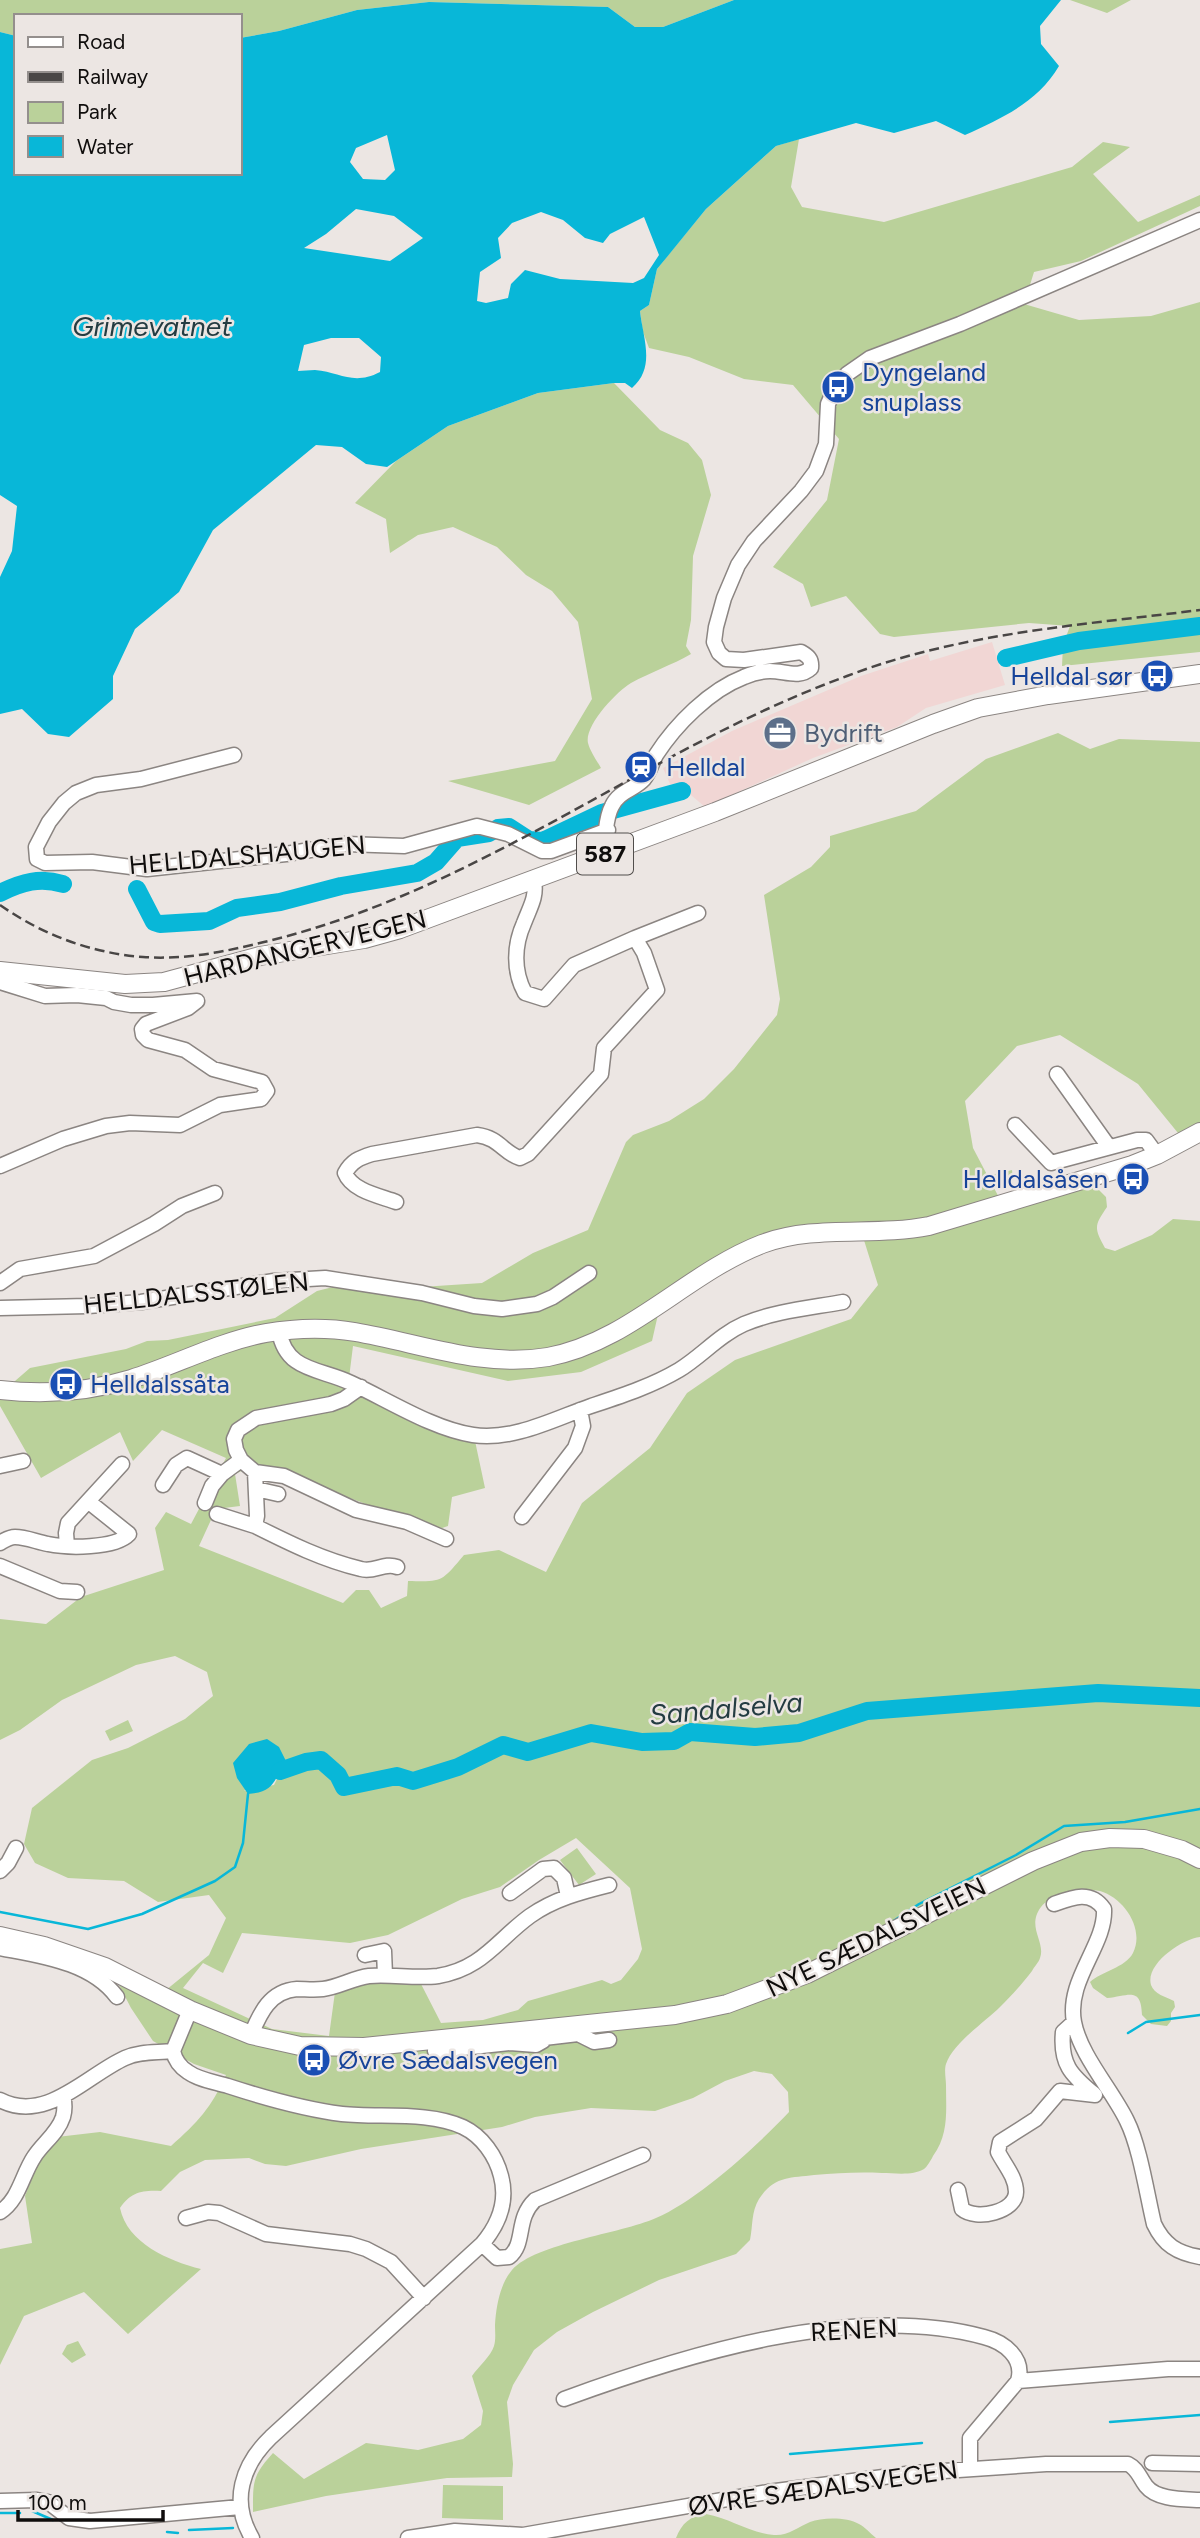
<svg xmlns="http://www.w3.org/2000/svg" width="1200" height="2538" viewBox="0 0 1200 2538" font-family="Figtree,sans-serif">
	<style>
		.industrial { fill: #f1d6d4 }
		.green { fill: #bad19a; fill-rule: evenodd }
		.water { fill: #08b7d8; fill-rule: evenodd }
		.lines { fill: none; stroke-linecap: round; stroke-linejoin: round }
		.stream { stroke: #08b7d8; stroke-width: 2.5 }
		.river { stroke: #08b7d8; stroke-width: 18 }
		.minor-casing { stroke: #8b8582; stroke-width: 17 }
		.major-casing { stroke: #8b8582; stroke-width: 20 }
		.minor { stroke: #fff; stroke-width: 14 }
		.major { stroke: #fff; stroke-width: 18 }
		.rail { stroke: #494645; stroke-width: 2.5; stroke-dasharray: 10 5; stroke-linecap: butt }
		.labels { text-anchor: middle; stroke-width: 5; stroke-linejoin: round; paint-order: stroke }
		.shield { fill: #ece6e3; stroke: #514e4c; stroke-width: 2 }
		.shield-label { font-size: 24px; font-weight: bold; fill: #0f0d0c }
		.transit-label { font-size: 26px; fill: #164399; stroke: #ece6e3; text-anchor: start }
		.service-label { font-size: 26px; fill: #4e5e75; stroke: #ece6e3; text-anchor: start }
		.street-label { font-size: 26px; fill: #0f0d0c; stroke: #ece6e3 }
		.water-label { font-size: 28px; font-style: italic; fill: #243c42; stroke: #ece6e3 }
	</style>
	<rect width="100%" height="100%" fill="#ece6e3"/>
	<path class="industrial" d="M992,642L1005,685L926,708L897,727L813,758L705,807L678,784H670L663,768L732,731L861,676L928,654L930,661Z"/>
	<path class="green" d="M0,0H734L663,27H635L608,7L429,2L357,10L279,31L240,38V16H16V36L0,32Z
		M1070,0H1131L1107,13Z
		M799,139L791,187L802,207L884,222L1072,167L1103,142L1130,147L1093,174L1138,222L1200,195V206L1081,261L1034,272L1024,304L1079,320L1151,316L1200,302V652L1062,666L1063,645L1070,626L1029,623L894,637L880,634L846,596L811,607L803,584L773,567L827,500L839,439L793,385L744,379L689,357L649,348L643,332L640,311L649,305L657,269L706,209L776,146Z
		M614,383L660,430L688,443L702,460L711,495L693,556L691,620L686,646L691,654C672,665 651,672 631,683C617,691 584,726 588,743C590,751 597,761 601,768L529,805L448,781L555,761L592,699L578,622L552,591L526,575L497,547L453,527L418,535L390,553L386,519L355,503L396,461L448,426L538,393Z
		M1058,733L1090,749L1119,739L1200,742V1123L1178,1133L1138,1084L1060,1035L1017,1046L965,1101L973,1148L1005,1209L1095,1186L1106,1197L1107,1207C1094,1226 1094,1228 1105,1248L1115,1251L1152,1235L1173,1219L1200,1221V1937C1182,1939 1145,1964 1151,1985C1154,1994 1166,1997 1174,2001L1175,2007L1171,2013V2021L1167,2026L1151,2024L1142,2015C1141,1986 1129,1996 1107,1998L1093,1988L1090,1982C1102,1971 1125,1968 1133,1953C1145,1929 1124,1898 1100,1891C1086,1888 1072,1892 1059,1897C1052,1899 1045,1901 1041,1907C1026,1927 1046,1942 1040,1958C1039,1962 1034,1967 1032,1971C1023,1983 1011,1996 1000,2007C985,2022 953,2043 946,2064C944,2070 946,2079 946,2085C946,2111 949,2134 933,2156C931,2160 927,2167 924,2169C913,2176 894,2173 882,2173C858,2172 838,2173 814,2175C790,2178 774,2176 759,2199C751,2212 753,2226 750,2240L736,2254L659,2280L593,2312L557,2332L534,2350L513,2385L507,2402L513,2464L512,2477L447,2478L326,2496L253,2512C253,2482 252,2476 273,2453L304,2479L366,2443L418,2450L463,2439L481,2425L483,2411L472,2376C478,2367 491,2356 494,2346C496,2340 495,2331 495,2325C496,2307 500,2284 512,2270C536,2243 620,2234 656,2218C698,2200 758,2145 789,2112L788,2092L772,2074L754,2071L725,2081L693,2098L655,2111L591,2108L535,2117L502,2127L361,2149L286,2166L265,2164L249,2158L205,2160L180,2172L161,2191C142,2190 131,2192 120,2208C127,2243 169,2261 201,2269L128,2334L84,2292L24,2316L0,2365V2249L32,2243L25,2196L36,2168L46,2148L57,2137L100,2132L171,2146C198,2122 211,2108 226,2075L194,2064L153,2041L131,2008L117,1981L155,1999L209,1955L226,1918L209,1895L158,1902L124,1881L68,1878L35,1863L24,1844L32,1808L92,1760L128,1748L185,1719L213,1696L207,1672L175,1656L136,1665L62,1700L20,1730L0,1740V1619L46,1624L81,1597L164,1570L155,1528L166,1512L191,1524L226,1458L162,1430L133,1461L120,1432L41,1478L0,1406V1394L30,1368L126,1349L147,1341L168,1340L275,1318L317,1291L357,1281L406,1288L482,1283L533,1253L588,1230L626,1142L633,1135L669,1121L704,1099L734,1069L777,1015L780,999L764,895L811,867L830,847V836L916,811L986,759ZM863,1237L878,1285L851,1319L735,1360L687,1393L650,1448L582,1503L546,1572L499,1550L464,1555C441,1582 443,1582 408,1581L407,1596L381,1608L369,1590H356L343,1603L199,1546L216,1509L240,1506L235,1474L257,1464L366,1504L442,1528L448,1526L452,1497L485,1488L475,1441L349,1378L353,1346L508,1381L581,1372L652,1341L659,1310L761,1240ZM286,1761L274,1785L244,1791ZM576,1838L630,1888L642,1949L638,1959L621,1980L611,1984L602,1980L528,2001L518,2010L483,2020L441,2023L421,1984C386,1980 369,1981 335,1992L329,2036L272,2029L183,1988L203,1963L223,1973L242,1933L350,1943L388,1935L462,1899L500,1887L539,1860Z
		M1012,1170L1013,1179L993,1184L991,1175Z
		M128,1720L133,1731L110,1741L105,1731Z
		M577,1848L596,1874L579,1885L560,1860Z
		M78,2341L86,2355L72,2363L62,2354L67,2345Z
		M443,2485L503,2486V2520L442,2518Z
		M706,2514C730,2518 749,2533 774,2535C788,2536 798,2527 810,2522C823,2517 847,2517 859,2524C865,2527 870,2533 876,2538H676C682,2523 690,2516 706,2514Z"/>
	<path class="water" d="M734,0H1061L1040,26L1041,44L1059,66C1038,102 1002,118 965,135L936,121L894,133L856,123L776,146L706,209L667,257L657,269L649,305L640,311C643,339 656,367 632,388L625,383H614L538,393L448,426L387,467L366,464L342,447L316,445L213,530L179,592L135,629L113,676V699L69,737L48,734L22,709L0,714V577L12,551L17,506L0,495V32L16,36V173H240V38L279,31L357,10L429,2L608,7L635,27H663ZM387,135L395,170L385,180L363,179L350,162L356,148ZM356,209L394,216L423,238L390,261L304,248L326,234ZM541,212L563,220L585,238L603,243L610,234L644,217L659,255L644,278L633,283L560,279L525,270L511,284L508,298L486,303L477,301L480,272L501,258L498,238L512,223ZM331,338H359L381,357L380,372C353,386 340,372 315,370C309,370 303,371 298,371L304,345Z
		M267,1739L279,1747L286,1761C273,1781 275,1792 248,1794L237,1778L233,1763L249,1744Z"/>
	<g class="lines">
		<path class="stream" d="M0,1912L88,1929L142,1914L215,1881L235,1867L243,1843L248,1794
			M889,1924L919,1904L1016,1855L1064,1826L1125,1822L1200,1809
			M1128,2033L1146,2022L1200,2015
			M1110,2422L1200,2415
			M790,2454L922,2443
			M32,2511L53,2520
			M0,2513H20
			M189,2530L233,2528
			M167,2532L178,2533"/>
		<path class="river" d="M1006,658L1079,641L1200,626
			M137,889L154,922L160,924L209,921L237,908L280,902L341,886L417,873L436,862L457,838L489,833L498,828L509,827L529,840L543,841L602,813L682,791
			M0,893C22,882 40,877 63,884
			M280,1771L306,1762L321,1760L338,1775L344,1787L397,1776L413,1781L458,1767L503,1745L528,1752L591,1733L642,1742L674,1741L690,1732L755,1737L799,1733L867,1711L1098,1693L1200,1698"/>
		<defs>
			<path id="minor" d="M234,755L141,779L96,785L76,793L64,803L49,822L36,847L37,859L45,863L92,862L147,869L286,854L346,844L404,846L477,826L508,834L542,851H551L608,830
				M605,854C604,842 606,817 612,806C619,791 634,790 644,779C650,772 652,762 656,755C676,724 710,690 744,677C753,673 761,671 770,671C785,671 799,679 811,668C812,659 808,656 801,652L744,660L726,659L719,653L714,642L716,627L724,598L738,565L754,541L801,491L816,471L826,444L828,404L835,388L847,374L870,358L960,324L1200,220
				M635,938L698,913
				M0,982L45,996L77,995L106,998L114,1002L131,1005H153L197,1001L188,1008L146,1024L142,1029L143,1035L148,1040L185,1050L213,1069L262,1082L267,1091L261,1099L220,1105L180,1125L130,1123L106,1126L63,1139L0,1166
				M1057,1074L1109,1147
				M1015,1125L1051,1163L1137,1140H1146L1157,1155
				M396,1202C380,1196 352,1191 345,1173C352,1161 359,1158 372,1154L477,1135C500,1138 503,1153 520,1158L528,1154L601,1074L604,1048L657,990L644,953L635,938L574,965L544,999L525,993C513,971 514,945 524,923C530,907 537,897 534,881
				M0,1283L20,1269L94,1256L154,1224L182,1206L215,1193
				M0,1308L88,1306L141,1302L274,1281L325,1278L422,1293L474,1306L502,1309L537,1304L553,1297L589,1273
				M279,1331C286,1372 320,1368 351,1383C388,1400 433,1429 473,1435C513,1441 554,1419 591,1406C621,1396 652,1386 679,1370C702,1356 719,1335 744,1324C775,1311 810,1308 843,1302
				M361,1387L344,1399L331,1404L256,1418L238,1430L234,1439L236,1450L241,1460L255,1472L284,1476L356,1510L407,1522L446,1539
				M0,1466L23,1461
				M255,1472L257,1516L255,1526C289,1543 323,1560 361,1569C374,1573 384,1562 397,1567
				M163,1485L176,1465L187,1458L222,1474L241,1460
				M256,1489L278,1494
				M205,1503L212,1486L222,1474
				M217,1514L255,1526
				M522,1517L575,1448L583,1426L580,1410
				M0,1543C5,1540 9,1537 15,1537C26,1537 37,1542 48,1544C67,1548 115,1549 129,1534L89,1502
				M67,1546L66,1533L68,1523L122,1464
				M0,1566L60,1591L77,1592
				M0,1871L8,1863L16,1848
				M510,1893L543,1869L554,1868L564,1878L568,1896
				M1054,1904C1073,1897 1091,1890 1104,1909C1106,1945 1066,1980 1074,2022C1080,2055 1112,2090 1127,2121C1140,2147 1147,2195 1154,2224C1164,2245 1177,2253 1200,2257
				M0,1948C41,1956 91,1962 117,1997
				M365,1955L384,1951L385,1975
				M190,2010L173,2051C175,2060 180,2067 188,2072C199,2080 215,2082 228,2086C265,2098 303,2109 342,2114C379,2118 429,2111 463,2127C482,2136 496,2156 501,2176C508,2202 499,2224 482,2244L271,2437C242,2465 230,2501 252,2538
				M1074,2022L1063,2032C1060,2064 1071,2075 1094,2094
				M251,2035C260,2013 270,1991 297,1989C305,1989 314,1990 323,1989C339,1987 353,1978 369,1976C392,1974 416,1979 438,1976C482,1969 497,1940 530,1916C554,1899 581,1892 609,1885
				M544,2038L578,2034L594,2042L609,2040
				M435,2051L510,2043L536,2045L543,2041L544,2029
				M0,2100C46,2124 87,2075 125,2058C141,2051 156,2053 173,2051
				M958,2190L962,2209C976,2221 1016,2212 1016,2192C1016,2177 1004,2164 998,2152L1000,2142L1036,2119L1060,2091L1095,2095
				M0,2212C19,2200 22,2175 34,2157C42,2144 58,2133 63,2117C65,2110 65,2104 63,2096
				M186,2218L208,2212L219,2213L266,2234L350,2244L366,2249L391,2262L424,2298
				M482,2244L497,2258L509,2257C526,2244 515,2219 535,2200L643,2155
				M1018,2381L1168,2369H1200
				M564,2399C687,2354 854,2302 984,2337C1004,2342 1025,2358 1018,2381L970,2438V2468
				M1152,2463L1200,2464
				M0,2501L37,2500L48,2502L69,2518L90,2521L240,2507
				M408,2538L455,2531L523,2535L768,2492L914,2473L1046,2464H1128C1138,2469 1139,2477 1146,2486C1157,2500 1183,2499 1200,2500"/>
			<path id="major" d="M0,971L125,984L164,982L260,956L364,939L400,929L715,812L933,724L978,708L1048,695L1200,674
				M0,1390C44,1395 88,1392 131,1379C176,1365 218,1342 266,1333C295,1328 326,1327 355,1332C420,1343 481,1368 548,1357C629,1342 687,1273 762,1244C815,1224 874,1237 929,1226L1132,1165L1157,1155L1200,1132
				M0,1936L44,1946L105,1967L190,2010L251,2035L300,2046L364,2047L675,2015L727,2004L807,1974L1033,1861L1081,1842L1110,1838L1144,1839L1182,1850L1200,1859"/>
		</defs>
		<use href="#minor" class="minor-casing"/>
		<use href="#major" class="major-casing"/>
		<use href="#minor" class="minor"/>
		<use href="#major" class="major"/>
		<path class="rail" d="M0,905C43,935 91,953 143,957C184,960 224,952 264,942C403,909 525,837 649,769C713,734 779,701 847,676C959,633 1082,625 1200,610"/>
	</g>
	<defs>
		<symbol id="bus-disc" viewBox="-11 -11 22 22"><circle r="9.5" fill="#1a4fb4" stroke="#ece6e3"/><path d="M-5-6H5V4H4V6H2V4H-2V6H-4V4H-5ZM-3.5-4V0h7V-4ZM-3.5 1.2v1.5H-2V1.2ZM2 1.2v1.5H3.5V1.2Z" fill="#fff"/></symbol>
		<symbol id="office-disc" viewBox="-11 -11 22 22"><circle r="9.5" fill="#5c6f8a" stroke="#ece6e3"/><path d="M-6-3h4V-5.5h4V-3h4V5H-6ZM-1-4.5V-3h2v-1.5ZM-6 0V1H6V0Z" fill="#fff"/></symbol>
		<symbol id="station-disc" viewBox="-11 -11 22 22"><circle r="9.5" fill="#1a4fb4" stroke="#ece6e3"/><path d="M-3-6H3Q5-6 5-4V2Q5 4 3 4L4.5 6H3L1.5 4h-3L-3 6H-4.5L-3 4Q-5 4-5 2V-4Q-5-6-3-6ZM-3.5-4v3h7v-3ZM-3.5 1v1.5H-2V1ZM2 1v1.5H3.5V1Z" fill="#fff"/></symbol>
	</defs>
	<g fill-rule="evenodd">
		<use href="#bus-disc" x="819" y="368" width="38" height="38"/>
		<use href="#bus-disc" x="1138" y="657" width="38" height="38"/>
		<use href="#office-disc" x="761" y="714" width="38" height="38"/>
		<use href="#station-disc" x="622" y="748" width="38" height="38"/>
		<use href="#bus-disc" x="1114" y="1160" width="38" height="38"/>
		<use href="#bus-disc" x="47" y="1365" width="38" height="38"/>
		<use href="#bus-disc" x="295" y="2041" width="38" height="38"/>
	</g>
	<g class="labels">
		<rect class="shield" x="577" y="833.5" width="56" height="41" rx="5"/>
		<g class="shield-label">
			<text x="605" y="862">587</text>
		</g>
		<g class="transit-label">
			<text x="862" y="381">Dyngeland<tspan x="862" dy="30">snuplass</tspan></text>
			<text x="1132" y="685" text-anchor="end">Helldal sør</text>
			<text x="666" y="776">Helldal</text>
			<text x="1108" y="1188" text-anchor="end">Helldalsåsen</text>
			<text x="90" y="1393">Helldalssåta</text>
			<text x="338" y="2069">Øvre Sædalsvegen</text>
		</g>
		<g class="service-label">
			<text x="804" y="742">Bydrift</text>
		</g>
		<g class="street-label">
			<text transform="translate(247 855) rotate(-5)" y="9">HELLDALSHAUGEN</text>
			<text transform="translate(305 948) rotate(-14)" y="9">HARDANGERVEGEN</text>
			<text transform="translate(196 1293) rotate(-6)" y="9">HELLDALSSTØLEN</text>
			<text transform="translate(876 1937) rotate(-26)" y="9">NYE SÆDALSVEIEN</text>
			<text transform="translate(854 2330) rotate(-3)" y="9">RENEN</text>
			<text transform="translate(823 2488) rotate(-8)" y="9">ØVRE SÆDALSVEGEN</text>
		</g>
		<g class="water-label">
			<text x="152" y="336">Grimevatnet</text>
			<text transform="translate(726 1708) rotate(-5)" y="10">Sandalselva</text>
		</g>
	</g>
	<rect x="14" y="14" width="228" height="161" fill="#ece6e3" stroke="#948f8d" stroke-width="2"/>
	<rect x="28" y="37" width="35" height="10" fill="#ffffff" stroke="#948f8d" stroke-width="2"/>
	<text x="77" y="49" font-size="21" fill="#0f0d0c">Road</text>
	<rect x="28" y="72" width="35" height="10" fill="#494645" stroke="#948f8d" stroke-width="2"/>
	<text x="77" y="84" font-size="21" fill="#0f0d0c">Railway</text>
	<rect x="28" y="102" width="35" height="21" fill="#bad19a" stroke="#948f8d" stroke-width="2"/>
	<text x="77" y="119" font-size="21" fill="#0f0d0c">Park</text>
	<rect x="28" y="136" width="35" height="21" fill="#08b7d8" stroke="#948f8d" stroke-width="2"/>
	<text x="77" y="154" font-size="21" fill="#0f0d0c">Water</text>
	<path d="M18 2510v10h145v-10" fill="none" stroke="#0f0d0c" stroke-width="3.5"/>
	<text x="28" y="2510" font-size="21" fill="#0f0d0c" stroke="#ece6e3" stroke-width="5" paint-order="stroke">100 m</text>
</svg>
